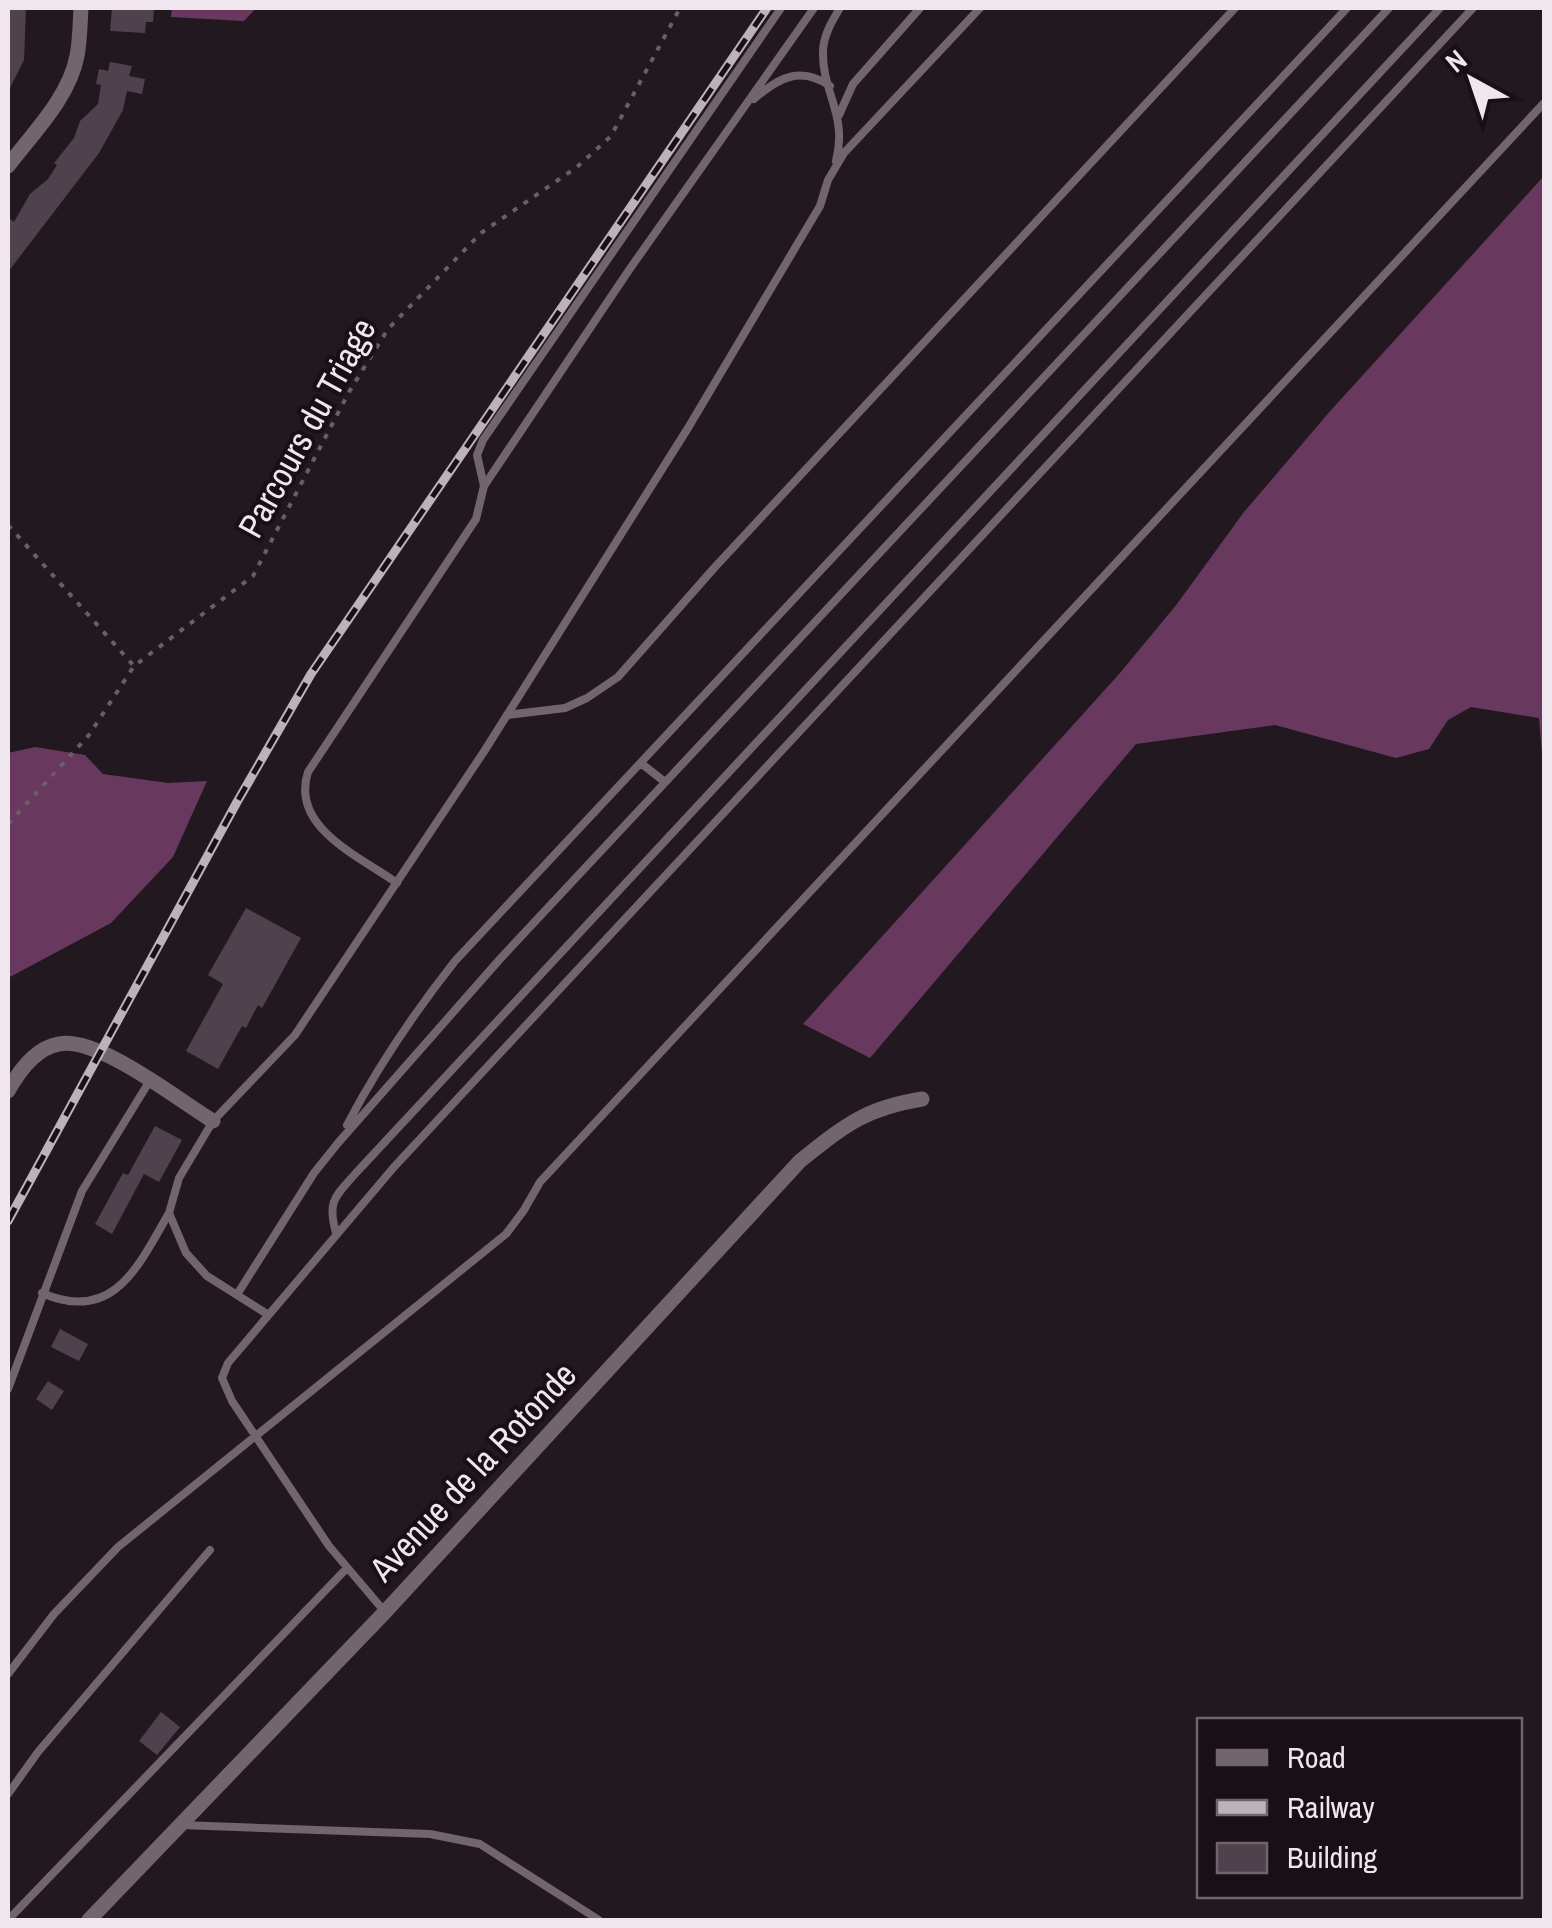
<svg xmlns="http://www.w3.org/2000/svg" width="1552" height="1928" viewBox="0 0 1552 1928" font-family="'Archivo Narrow',sans-serif">
	<style>
		.forest { fill: #69385f }
		.building { fill: #4f424c }
		.lines { fill: none; stroke-linecap: round; stroke-linejoin: round }
		.path { stroke: #696067; stroke-width: 4; stroke-dasharray: 5 8; stroke-linecap: butt }
		.service { stroke: #72656e; stroke-width: 8 }
		.minor { stroke: #72656e; stroke-width: 15 }
		.rail-casing { stroke: #bcb3ba; stroke-width: 9 }
		.rail { stroke: #190f16; stroke-width: 5; stroke-dasharray: 15; stroke-linecap: butt }
		.labels { text-anchor: middle; stroke-width: 8; stroke-linejoin: round; paint-order: stroke }
		.street-label { font-size: 35px; fill: #efe7ed; stroke: #190f16 }
	</style>
	<rect width="100%" height="100%" fill="#221820"/>
	<path class="forest" d="M172,8H256L244,21L171,17Z
		M1544,176V778L1539,718L1471,707L1448,720L1429,749L1396,758L1275,725L1136,744L870,1058L803,1024L1120,673L1177,604L1244,512L1332,409Z
		M35,747L85,755L103,774L168,783L207,781L173,857L111,923L8,978V753Z"/>
	<path class="building" d="M8,8H26L24,60L8,92Z
		M112,8L154,9L153,22H146L145,33L110,31Z
		M110,62L132,66L129,76L145,79L142,94L127,91L123,110L99,153L8,272V217L14,222L30,194L48,179L57,165L54,163L74,138L80,121L98,104L101,85L96,84L99,69L108,71Z
		M246,908L301,938L262,1008L258,1005L246,1028L242,1026L218,1069L186,1051L223,984L208,975Z
		M155,1126L182,1140L159,1182L144,1174L112,1234L95,1224L123,1173L128,1175Z
		M60,1329L88,1344L79,1361L51,1347Z
		M48,1381L64,1391L52,1410L36,1399Z
		M161,1712L180,1727L157,1755L139,1741Z"/>
	<g class="lines">
		<path class="path" d="M8,525L134,666
			M8,824L89,735L134,666L253,576L349,392L388,329L481,233L577,167L611,136L680,8"/>
		<path class="service" d="M754,99C779,77 801,66 830,86
			M839,115L853,84L920,8
			M836,161C848,115 822,92 823,52C823,36 832,21 840,8
			M484,486L629,270L814,8
			M507,715L565,708L587,698L618,677L715,567L1235,8
			M642,764L665,782
			M397,883C359,856 290,827 308,772L476,519L484,486L477,455L483,440L781,8
			M347,1125C378,1066 414,1013 455,961L1347,8
			M336,1233C327,1201 335,1197 355,1174L1440,8
			M42,1293C113,1324 138,1267 169,1213
			M238,1293L314,1173L338,1143L500,959L1389,8
			M267,1314L207,1276L186,1253L169,1213L179,1178L213,1121L295,1035L485,750L688,428L820,206L828,180L844,153L980,8
			M8,1389L82,1191L149,1082
			M385,1612L329,1546L232,1401L222,1378L228,1363L394,1167L1473,8
			M8,1674L54,1614L118,1547L506,1234L524,1210L540,1182L1544,103
			M8,1794L38,1752L210,1550
			M181,1825L430,1834L480,1844L599,1920
			M8,1920L347,1568"/>
		<path class="minor" d="M8,166C32,134 69,98 77,56C80,41 80,24 81,8
			M8,1091C19,1071 35,1048 59,1044C98,1036 178,1100 213,1121
			M89,1920L385,1612L800,1161C844,1126 865,1108 922,1099"/>
		<defs>
			<path id="rail" d="M8,1221L237,802L311,674L767,8"/>
		</defs>
		<use href="#rail" class="rail-casing"/>
		<use href="#rail" class="rail"/>
	</g>
	<g class="labels">
		<g class="street-label">
			<text transform="translate(307 428) rotate(-61)" y="12">Parcours du Triage</text>
			<text transform="translate(473 1472) rotate(-47)" y="12">Avenue de la Rotonde</text>
		</g>
	</g>
	<rect width="1552" height="1928" fill="none" stroke="#efe7ed" stroke-width="20"/>
	<rect x="1197" y="1718" width="325" height="180" fill="#190f16" stroke="#6f656c" stroke-width="2.5"/>
	<rect x="1217" y="1750" width="50" height="15" fill="#72656e" stroke="#6f656c" stroke-width="2.5"/>
	<text x="1287" y="1768" font-size="30" fill="#efe7ed">Road</text>
	<rect x="1217" y="1800" width="50" height="15" fill="#bcb3ba" stroke="#6f656c" stroke-width="2.5"/>
	<text x="1287" y="1818" font-size="30" fill="#efe7ed">Railway</text>
	<rect x="1217" y="1843" width="50" height="30" fill="#4f424c" stroke="#6f656c" stroke-width="2.5"/>
	<text x="1287" y="1868" font-size="30" fill="#efe7ed">Building</text>
	<g transform="translate(1472 80) rotate(320)" stroke="#190f16" stroke-width="8" paint-order="stroke">
	<path d="M0-8L18 38L0 25L-18 38Z" fill="#efe7ed"/>
	<text y="-15" font-size="28" font-weight="bold" text-anchor="middle" fill="#efe7ed">N</text>
	</g>
</svg>
